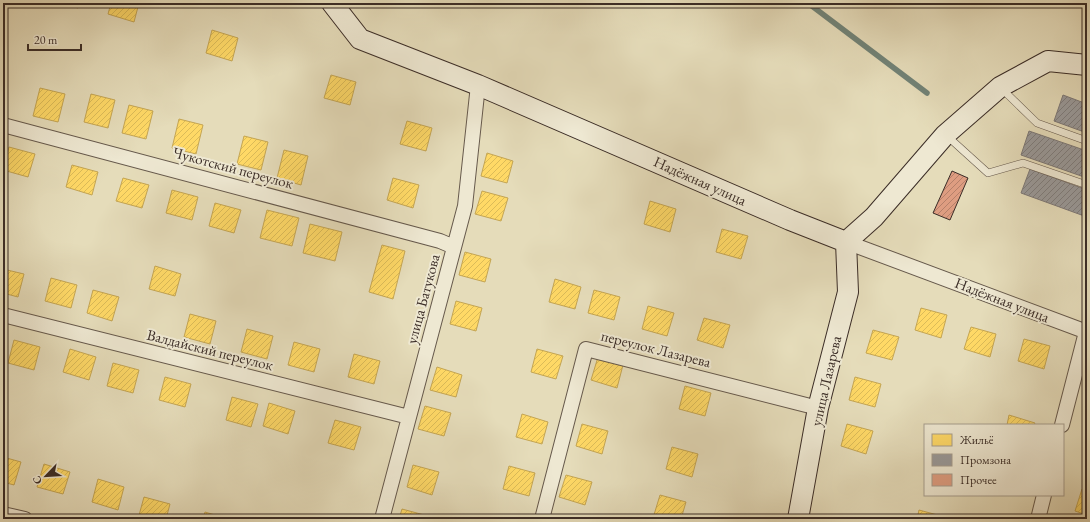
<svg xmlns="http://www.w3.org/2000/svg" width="1090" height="522" viewBox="0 0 1090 522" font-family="'EB Garamond',serif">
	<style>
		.homes { fill: url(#homes-hatch); stroke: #c4a553 }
		.industry { fill: url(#industry-hatch); stroke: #7d7977 }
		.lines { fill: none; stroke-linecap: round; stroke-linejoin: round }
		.stream { stroke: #728377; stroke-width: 5.5 }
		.building { fill: url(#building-hatch); stroke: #3b2d27 }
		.lane-casing { stroke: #66594c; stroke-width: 8 }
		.street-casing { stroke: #66594c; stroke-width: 16 }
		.secondary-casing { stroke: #3b2d27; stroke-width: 22 }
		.lane { stroke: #eee8d2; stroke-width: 7 }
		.street { stroke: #eee8d2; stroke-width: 14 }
		.secondary { stroke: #eee8d2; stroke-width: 20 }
		.labels { text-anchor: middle; stroke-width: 4; stroke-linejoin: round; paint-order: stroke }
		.street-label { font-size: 15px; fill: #3b2d27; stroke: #eee8d2 }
	</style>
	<defs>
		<pattern id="homes-hatch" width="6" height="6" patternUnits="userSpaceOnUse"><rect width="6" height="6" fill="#ffd966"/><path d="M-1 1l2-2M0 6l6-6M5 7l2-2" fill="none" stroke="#dbbb58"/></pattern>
		<pattern id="industry-hatch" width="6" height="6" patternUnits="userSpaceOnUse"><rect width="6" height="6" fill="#999"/><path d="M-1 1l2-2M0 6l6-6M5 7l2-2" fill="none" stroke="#7e7d7d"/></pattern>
		<pattern id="building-hatch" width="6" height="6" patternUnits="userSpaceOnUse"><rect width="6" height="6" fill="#de9d81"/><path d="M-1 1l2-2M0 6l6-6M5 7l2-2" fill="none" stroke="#b5806a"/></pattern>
	</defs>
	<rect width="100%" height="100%" fill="#e5dcba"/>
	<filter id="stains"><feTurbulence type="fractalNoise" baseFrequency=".005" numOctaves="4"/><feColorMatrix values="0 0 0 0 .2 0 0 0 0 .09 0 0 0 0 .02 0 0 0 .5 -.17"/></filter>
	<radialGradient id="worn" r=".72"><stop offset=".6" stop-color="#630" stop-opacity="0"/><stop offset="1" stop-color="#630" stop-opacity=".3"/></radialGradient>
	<path class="homes" d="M61,3H79L78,8Z
		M111,3H139L134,22L108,14Z
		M212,30L238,38L232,61L206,53Z
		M331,75L356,82L350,105L324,98Z
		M40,88L65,94L58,122L33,116Z
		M91,94L115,100L108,128L84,122Z
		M129,105L153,111L146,139L122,133Z
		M179,119L203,125L196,154L172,148Z
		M407,121L432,128L426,151L400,144Z
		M244,136L268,142L261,170L237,164Z
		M9,147L35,154L28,177L3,170Z
		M284,150L308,156L301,185L277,178Z
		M487,153L513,161L507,183L481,176Z
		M72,165L98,172L92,195L66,187Z
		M123,178L149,185L142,208L116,201Z
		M393,178L419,185L413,208L387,200Z
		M172,190L198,197L192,220L166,213Z
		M482,191L508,198L501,221L475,214Z
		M650,201L676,209L670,232L644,224Z
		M215,203L241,210L234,233L209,226Z
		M267,210L299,218L292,246L260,238Z
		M310,224L342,232L335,261L303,253Z
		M722,229L748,236L741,259L716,252Z
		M382,245L405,251L393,299L369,292Z
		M465,252L491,259L485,282L459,275Z
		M155,266L181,274L175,296L149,289Z
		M3,269L24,274L18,297L3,293Z
		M51,278L77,285L71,308L45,301Z
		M555,279L581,287L575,309L549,302Z
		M93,290L119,297L112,321L87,313Z
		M594,290L620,297L614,320L588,313Z
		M456,301L482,308L476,331L450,324Z
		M648,306L674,313L667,336L642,329Z
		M921,308L947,315L941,338L915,330Z
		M190,314L216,321L210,344L184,337Z
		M704,318L730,325L723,348L697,340Z
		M971,327L996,334L990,357L964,349Z
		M247,329L273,336L267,359L241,352Z
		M873,330L899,337L892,360L866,353Z
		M1024,339L1050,346L1044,369L1018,361Z
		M14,340L40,347L34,370L8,363Z
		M294,342L320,349L314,372L288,365Z
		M70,349L96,357L89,380L63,372Z
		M537,349L563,356L556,379L531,372Z
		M354,354L380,361L374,384L348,377Z
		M598,357L623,365L617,388L591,380Z
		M113,363L139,370L133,393L107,386Z
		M437,367L462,375L456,397L430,390Z
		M165,377L191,384L185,407L159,400Z
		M855,377L881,384L875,407L849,400Z
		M685,386L711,393L705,416L679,409Z
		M232,397L258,404L251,427L226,420Z
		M269,403L295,411L288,434L263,426Z
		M425,406L451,413L444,436L418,429Z
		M522,414L548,422L542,444L516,437Z
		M1009,415L1035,423L1034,425H1007Z
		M335,420L361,427L354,450L328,443Z
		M582,424L608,431L602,454L576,446Z
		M847,424L873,431L866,454L841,446Z
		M672,447L698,454L692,477L666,469Z
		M3,457L21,462L14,485L3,482Z
		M44,464L70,472L63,494L37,487Z
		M413,465L439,472L432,495L407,487Z
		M509,466L535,473L529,496L503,489Z
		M566,475L592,482L585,505L559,497Z
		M98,479L124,487L118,510L92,502Z
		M1082,489L1087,490V515L1075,511Z
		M660,495L686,502L681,519H658L653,518Z
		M144,497L170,504L166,519H138Z
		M402,509L428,516L427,519H399Z
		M919,510L945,517V519H917Z
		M205,512L228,519H203Z"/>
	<path class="industry" d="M1063,95L1087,104V133L1054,121Z
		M1029,131L1087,151V178L1021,155Z
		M1030,169L1087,190V217L1021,193Z"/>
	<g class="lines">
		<path class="stream" d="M808,3L927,93"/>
	</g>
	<path class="building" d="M952,171L968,178L950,220L933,213Z"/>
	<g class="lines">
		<defs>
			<path id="lane" d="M1001,88L1037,123L1087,141
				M946,135L988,173L1023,163L1087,185"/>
			<path id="street" d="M3,125L440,241L454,247
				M846,242L1087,332
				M3,315L409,417
				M1062,425L1086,332
				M3,514L25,519
				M382,519L465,206L478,85
				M542,519L586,349L818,408
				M1038,519L1044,495"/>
			<path id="secondary" d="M332,3L360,39L478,85L790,220L846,242
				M846,242L874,217L945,135L1000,87L1048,61L1087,65
				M798,519L818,408L848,292L846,242"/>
		</defs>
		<use href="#lane" class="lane-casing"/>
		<use href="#street" class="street-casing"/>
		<use href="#secondary" class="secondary-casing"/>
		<use href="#lane" class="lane"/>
		<use href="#street" class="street"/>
		<use href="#secondary" class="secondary"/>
	</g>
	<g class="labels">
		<g class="street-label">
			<text transform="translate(233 168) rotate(15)" y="5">Чукотский переулок</text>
			<text transform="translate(700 181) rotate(24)" y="5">Надёжная улица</text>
			<text transform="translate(423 299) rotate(-75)" y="5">улица Батукова</text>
			<text transform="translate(1002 300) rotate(21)" y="5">Надёжная улица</text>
			<text transform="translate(656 349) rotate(14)" y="5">переулок Лазарева</text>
			<text transform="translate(210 350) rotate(14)" y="5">Валдайский переулок</text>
			<text transform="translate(826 381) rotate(-77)" y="5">улица Лазарева</text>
		</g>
	</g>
	<rect width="1090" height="522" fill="none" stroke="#e5dcba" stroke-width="16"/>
	<rect x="4" y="4" width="1082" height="514" fill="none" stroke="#3b2d27" stroke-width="2"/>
	<rect x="8" y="8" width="1074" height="506" fill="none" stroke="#3b2d27"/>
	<rect x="924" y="424" width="140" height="72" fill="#eee8d2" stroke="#a69d8e"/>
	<rect x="932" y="434" width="20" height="12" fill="#ffd966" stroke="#a69d8e"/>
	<text x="960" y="444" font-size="12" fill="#3b2d27">Жильё</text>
	<rect x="932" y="454" width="20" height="12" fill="#999999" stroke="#a69d8e"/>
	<text x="960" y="464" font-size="12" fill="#3b2d27">Промзона</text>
	<rect x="932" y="474" width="20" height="12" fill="#de9d81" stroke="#a69d8e"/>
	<text x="960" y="484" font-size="12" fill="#3b2d27">Прочее</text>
	<g transform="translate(46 476) rotate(245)" stroke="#eee8d2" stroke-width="3" paint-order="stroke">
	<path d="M0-3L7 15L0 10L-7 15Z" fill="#3b2d27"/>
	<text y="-6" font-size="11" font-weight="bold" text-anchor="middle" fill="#3b2d27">С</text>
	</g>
	<path d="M28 44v6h53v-6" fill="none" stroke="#3b2d27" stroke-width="2"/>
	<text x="34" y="44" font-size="12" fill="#3b2d27" stroke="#eee8d2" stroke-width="3" paint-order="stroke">20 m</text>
	<rect width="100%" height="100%" filter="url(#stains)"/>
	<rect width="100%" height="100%" fill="url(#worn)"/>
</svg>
